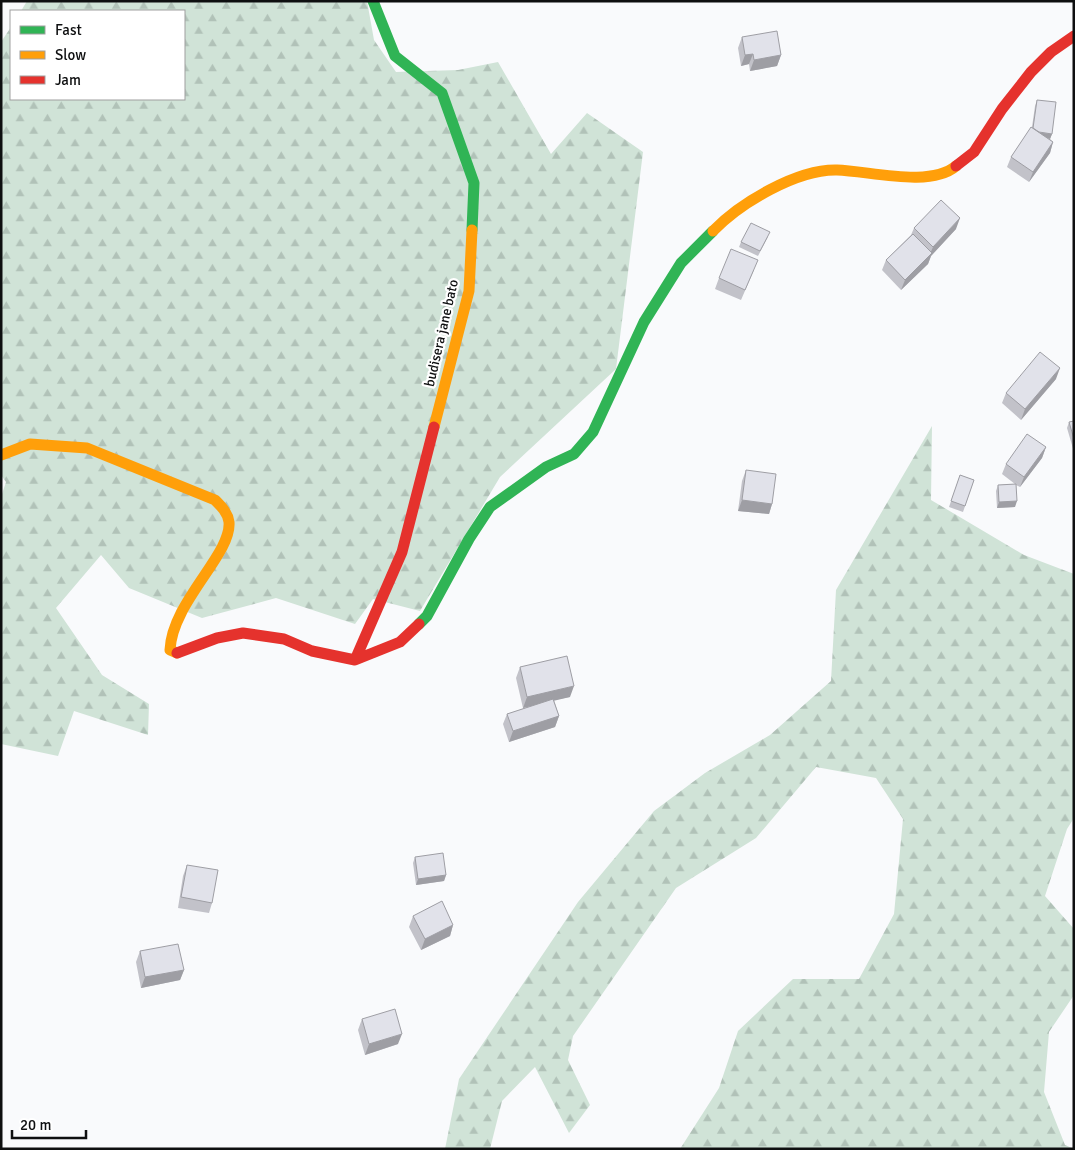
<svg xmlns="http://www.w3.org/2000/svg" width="1075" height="1150" viewBox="0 0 1075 1150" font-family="Signika,sans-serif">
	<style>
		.forest { fill: url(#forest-firs) }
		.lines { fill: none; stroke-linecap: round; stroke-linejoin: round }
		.fast { stroke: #30b455; stroke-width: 11 }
		.slow { stroke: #ff9f0a; stroke-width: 11 }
		.jam { stroke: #e5322d; stroke-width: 11 }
		.wall { fill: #c2c2c9 }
		.shaded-wall { fill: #9e9ea4 }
		.building { fill: #e1e2ea; stroke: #9e9ea4 }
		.labels { text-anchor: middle; stroke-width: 4.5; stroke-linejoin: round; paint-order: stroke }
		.street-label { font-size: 14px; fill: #0e0f10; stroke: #fff }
	</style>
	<defs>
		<pattern id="forest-firs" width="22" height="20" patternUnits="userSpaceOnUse" patternTransform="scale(1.25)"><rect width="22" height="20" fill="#d0e3d7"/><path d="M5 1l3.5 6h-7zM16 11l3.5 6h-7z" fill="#b1c2b8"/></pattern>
	</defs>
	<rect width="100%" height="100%" fill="#f9fafc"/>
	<path class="forest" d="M27,1H367L374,40L396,72L458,70L498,62L551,154L587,113L643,152L616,369L500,477L420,611L373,599L355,624L276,598L202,618L129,588L101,555L56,608L102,675L149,704L148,735L74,711L58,756L1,744V497L6,482L1,475V42L11,27V99H184V11H21Z
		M932,426L931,500L1024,555L1074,574V818L1067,829L1045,896L1074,929V995L1049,1032L1044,1092L1065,1145L1074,1149H680L719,1088L738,1031L793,979H859L894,914L903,819L876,778L816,767L756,838L676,888L573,1036L568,1060L590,1105L569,1133L535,1067L502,1101L490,1149H445L459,1079L578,902L654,811L705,773L770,735L831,681L836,590Z"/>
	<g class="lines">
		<path class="fast" d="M373,1L395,56L442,93L474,183L472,230
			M419,624L427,616L469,539L490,507L546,467L574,454L593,432L644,322L681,263L713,231"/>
		<path class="slow" d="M713,231C740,203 797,169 837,170C870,171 930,188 956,166
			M434,427L469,291L472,230
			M1,455L30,444L87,448L215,500C221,506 228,513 229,522C232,554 172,602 170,650L177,653"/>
		<path class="jam" d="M956,166L974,152L1002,109L1031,72L1051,52L1074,36
			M177,653L217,638L243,633L284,639L312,651L355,660L400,642L419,624
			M355,660L402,552L434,427"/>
	</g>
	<path class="wall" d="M742,37L781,55L777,66L750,71L749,64L741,66L738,48Z
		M1037,100L1052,134L1050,139L1053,142L1050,153L1029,182L1007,167L1011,157L1032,127L1035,106Z
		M914,228L956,229L931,256L928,264L901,290L882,270L886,260L911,235Z
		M768,237L758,256L739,247L741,242Z
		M754,270L741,300L715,289L719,278Z
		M1056,379L1021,420L1002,403L1006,393Z
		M1074,421V452L1067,428L1069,422Z
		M1046,447L1042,458L1020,487L1016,485L1015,507L997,508L996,491L998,485L1015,484L1002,474L1006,464Z
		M746,470L772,504L769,514L738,511L742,481Z
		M960,475L974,480L963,512L949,507Z
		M520,667L570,697L554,700L559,716L555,727L509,742L503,724L507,714L531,706L523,708L516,678Z
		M415,857L446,875L444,881L416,885L413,863Z
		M187,865L212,903L209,913L178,908L183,876Z
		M413,916L453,925L450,936L421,950L409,927Z
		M140,951L184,970L180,980L141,988L136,962Z
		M362,1019L398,1044L365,1055L358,1030Z"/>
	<path class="shaded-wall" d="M753,54L749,64L741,66L745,55Z
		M781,55L777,66L750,71L754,60Z
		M1033,132L1052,134L1050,139Z
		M1053,142L1050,153L1029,182L1033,172Z
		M960,218L956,229L931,256L928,264L901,290L905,280L930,254L933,247Z
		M1060,368L1056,379L1021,420L1025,409Z
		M1046,447L1042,458L1020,487L1024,477Z
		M742,500L772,504L769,514L738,511Z
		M1017,501L1015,507L997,508L999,502Z
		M574,686L570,697L523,708L527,697Z
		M559,716L555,727L509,742L513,731Z
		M446,875L444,881L416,885L418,879Z
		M453,925L450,936L421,950L425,939Z
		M184,970L180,980L141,988L145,977Z
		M402,1034L398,1044L365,1055L369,1044Z"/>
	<path class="building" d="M777,31L781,55L754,60L753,54L745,55L742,37Z
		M1037,100L1056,102L1052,134L1039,132L1033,128Z
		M1031,127L1053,142L1033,172L1011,157Z
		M941,200L960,218L933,247L914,228Z
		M751,223L770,232L760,251L741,242Z
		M913,234L932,253L905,280L886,260Z
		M731,249L758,260L745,290L719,278Z
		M1040,352L1060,368L1025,409L1006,393Z
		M1074,421V439L1069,422Z
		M1027,434L1046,447L1024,477L1006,464Z
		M746,470L776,474L772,504L742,500Z
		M960,475L974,480L965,506L951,501Z
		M1016,484L1017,501L999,502L998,485Z
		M567,656L574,686L527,697L520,667Z
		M553,699L559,716L513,731L507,714Z
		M443,853L446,875L418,879L415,857Z
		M187,865L218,870L212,903L181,897Z
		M442,901L453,925L425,939L413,916Z
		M178,944L184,970L145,977L140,951Z
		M395,1009L402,1034L369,1044L362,1019Z"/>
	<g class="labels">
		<g class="street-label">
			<text transform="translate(441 333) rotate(-77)" y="5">budisera jane bato</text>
		</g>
	</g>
	<rect width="1075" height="1150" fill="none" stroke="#0e0f10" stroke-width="5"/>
	<rect x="10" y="10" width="175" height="90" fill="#ffffff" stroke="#9f9f9f"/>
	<rect x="20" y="26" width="25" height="8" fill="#30b455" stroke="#9f9f9f"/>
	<text x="55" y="35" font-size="15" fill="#0e0f10">Fast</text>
	<rect x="20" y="51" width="25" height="8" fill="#ff9f0a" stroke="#9f9f9f"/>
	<text x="55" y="60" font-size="15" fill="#0e0f10">Slow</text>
	<rect x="20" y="76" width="25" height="8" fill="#e5322d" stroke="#9f9f9f"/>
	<text x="55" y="85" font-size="15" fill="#0e0f10">Jam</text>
	<path d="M12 1130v8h74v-8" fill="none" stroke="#0e0f10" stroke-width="2.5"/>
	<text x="20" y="1130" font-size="15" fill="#0e0f10" stroke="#ffffff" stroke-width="4" paint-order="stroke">20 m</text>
</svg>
